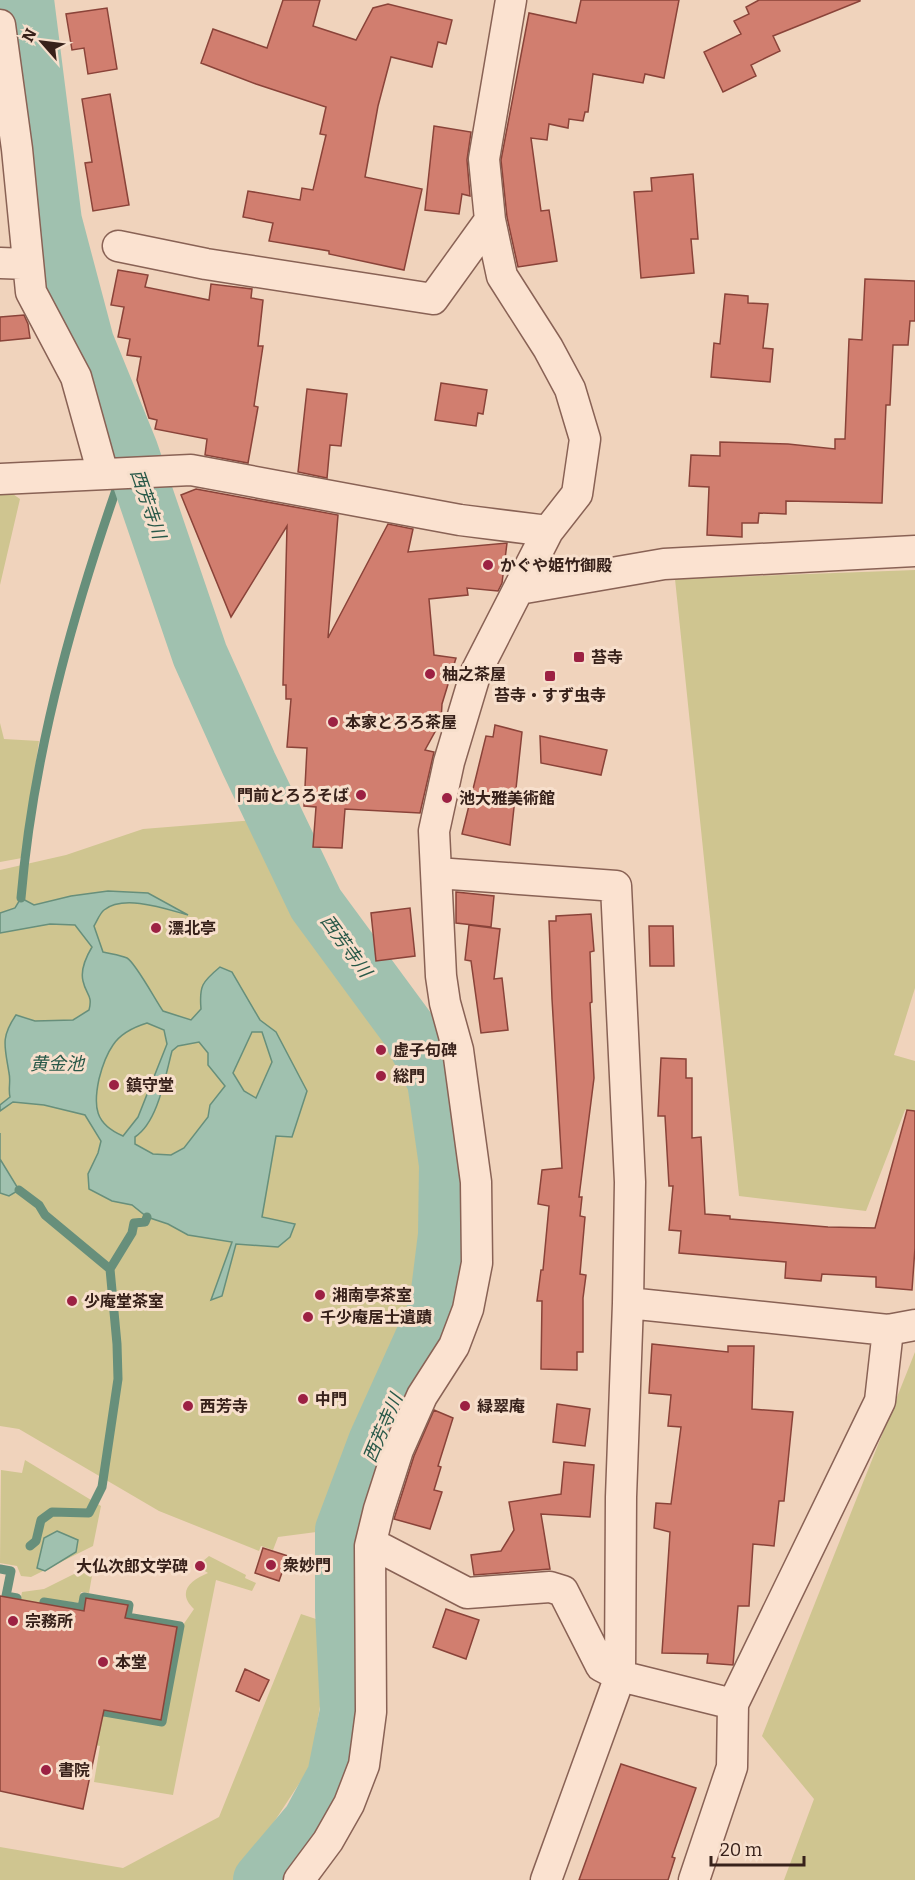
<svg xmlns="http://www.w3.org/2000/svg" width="915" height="1880" viewBox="0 0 915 1880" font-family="Bitter,'Noto Sans JP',serif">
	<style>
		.green { fill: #cfc590 }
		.water { fill: #a0c1af; stroke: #678f7b; stroke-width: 1.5; fill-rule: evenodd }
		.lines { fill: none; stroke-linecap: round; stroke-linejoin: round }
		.stream { stroke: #678f7b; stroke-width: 9 }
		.river { stroke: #a0c1af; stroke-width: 56 }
		.building { fill: #d17e6f; stroke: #8a4339; stroke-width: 1.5 }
		.street-casing { stroke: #896255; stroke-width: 33 }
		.street { stroke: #fbe2d0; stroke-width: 30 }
		.poi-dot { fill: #9c2143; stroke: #f7dfcc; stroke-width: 2 }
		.labels { text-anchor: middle; stroke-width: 6; stroke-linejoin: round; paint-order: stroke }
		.poi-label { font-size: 16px; font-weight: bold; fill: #37211a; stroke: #f7dfcc; text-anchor: start }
		.water-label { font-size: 18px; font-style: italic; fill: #285848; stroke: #f7dfcc }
	</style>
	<rect width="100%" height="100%" fill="#f0d3bc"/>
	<path class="green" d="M7,490L20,499L0,585V491Z
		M915,570V988L894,1055L915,1061V1114L905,1110L866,1211L739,1196L675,579Z
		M0,723L4,739L39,741L22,858L0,862Z
		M255,820L311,923L389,1032L419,1082L423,1281L324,1531L278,1537L273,1550L261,1546L259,1551L159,1511L19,1429L0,1426V870L66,855L143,829Z
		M915,1352V1880H784L814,1799L762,1736Z
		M25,1460L101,1506L93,1546L31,1577L21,1576L17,1566L0,1563L1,1470L22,1473Z
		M209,1556L246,1575L245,1578L256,1583L252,1591L216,1580L173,1795L94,1782L100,1746L0,1724L25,1700L165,1726L183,1625L194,1609C176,1592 191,1580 208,1573L197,1566Z
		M94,1564L89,1593L81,1592L79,1603L41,1598L36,1618L18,1613L22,1592L44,1589Z
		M301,1614L322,1621V1694L310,1767L236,1880H0V1847L123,1868L219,1817Z"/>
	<path class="water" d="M108,891L148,893L188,915C166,909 124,894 104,910C100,913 97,921 94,926L103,952C111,954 120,955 127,958C135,962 156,1001 163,1011L191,1020L201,1009C199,986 202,982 220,967L232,972L260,1020L276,1032L307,1091L292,1137L276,1136L262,1217L295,1224L290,1237L278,1247L236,1244L222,1296L211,1300L232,1242L188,1235L168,1224L147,1217L132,1205L112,1201L89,1189L88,1174L98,1153L101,1141L85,1115L44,1105L13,1102L0,1111V1105L10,1097C8,1089 11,1081 9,1073C5,1047 0,1038 16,1015L35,1021L73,1020L89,1010C93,995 86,995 83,981C80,969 86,957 92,947L75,925L50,924L0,933V913L15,908L21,898L34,905L71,896ZM147,1023L164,1030L167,1044L138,1117L123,1136C95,1124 93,1107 99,1079C102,1067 106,1055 113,1045C121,1033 134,1027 147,1023ZM252,1032H262L272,1062L256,1098L244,1091L233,1073ZM199,1042L208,1053V1065L225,1086L210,1105L208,1117L184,1148L171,1155L153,1154L135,1144V1137C158,1122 165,1077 172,1051L178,1046Z
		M0,1133V1159L19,1190L9,1196L0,1193Z
		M57,1531L78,1540L76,1552L45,1571L37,1568L44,1538Z"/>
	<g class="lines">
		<path class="stream" d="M21,898C34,744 78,595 130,450
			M19,1190L39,1205L45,1215L110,1269
			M30,1546L36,1541L41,1520L52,1512L89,1513L102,1487L118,1379L117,1344L110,1269L132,1233L134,1223L145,1222L147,1217
			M0,1569L11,1571L6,1596L17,1598L14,1611
			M41,1615L44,1602L82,1608L84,1597L129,1605L127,1617L180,1626L162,1722L93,1710"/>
		<path class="river" d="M26,0L54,221L86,342L130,450L200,655L249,764L316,904L408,1029L435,1081L447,1165L446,1235L437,1307L376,1442L343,1530V1610L348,1711L335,1776L310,1822L261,1880"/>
	</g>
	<path class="building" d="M283,0H320L313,26L356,40L373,8L388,4L452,20L446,44L438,42L432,67L391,57L378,106L365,177L422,189L404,270L329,254V251L269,241L273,223L243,217L248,191L300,200L302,188L313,190L326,135L320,134L326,107L256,84L201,63L213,29L267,48Z
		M581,0H679L664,78L645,74L643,83L593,74L588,112H585L583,121L569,119L568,128L549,124L547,140L531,138L541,211L549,210L557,261L518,267L507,217L501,160L529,13L576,23Z
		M759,0H860V1L773,36L780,51L751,65L756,76L723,92L704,52L741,34L734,21L749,14L746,7Z
		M107,8L117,69L88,74L84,48L72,50L66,14Z
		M110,94L129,205L93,211L85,163L92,162L82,99Z
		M434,126L471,132L467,160L470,196L462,194L459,214L425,210Z
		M693,174L698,239H691L694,273L641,278L634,192L652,191L651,178Z
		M118,270L148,275L145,287L209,300L211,284L252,289L251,298L263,300L258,346H263L254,406L258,407L248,463L205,455L207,439L155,429L157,420L149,418L137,380L141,357L127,355L130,339L118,337L124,307L111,305Z
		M865,279L915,281V321H910L908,345H893L890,405H886L882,503L786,501V514L759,513L758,523H742V537L707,535L709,487L689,486L691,455L720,456V442L788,444L835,449V439H845L849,339L862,340Z
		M725,294L748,296V303L768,304L763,348L773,349L770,382L711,377L714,343L720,344Z
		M24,315L28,324L30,338L0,341V317Z
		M441,383L487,390L483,414L478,413L476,426L435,420Z
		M307,389L347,394L341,446L330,445L327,478L298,472Z
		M196,489L338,515L328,638L388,524L413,529L408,552L507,543L502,583L498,591L467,588L468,595L429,599L434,655L456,658L442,704L441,721L425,750L434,752L420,813L345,809L342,848L313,847L316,807L304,806L307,748L287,747L291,699H286V685H283L287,526L231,617L181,495Z
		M495,725L522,732L510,845L462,834L486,736L493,737Z
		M540,736L607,750L601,775L541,763Z
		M456,892L494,896L491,927L456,923Z
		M410,908L415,956L376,961L371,913Z
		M591,914L594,951L590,952L592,1002L590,1003L594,1078L579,1197H582L580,1216L585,1217L580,1274L586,1275L583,1298V1352H577V1370L541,1369L542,1301H537L541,1270H543L549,1206L538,1204L542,1170L562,1168L552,999L549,921H556V916Z
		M469,925L500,929L494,979L502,978L508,1030L481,1033L471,961L465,960Z
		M649,926H673L674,966H650Z
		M661,1058L686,1059V1078H692V1138L701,1137L705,1214L730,1216V1219L828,1227L875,1228L907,1110L915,1111V1248L912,1290L876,1287V1277L822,1274L821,1281L785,1278L786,1262L679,1253L681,1231L669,1230L673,1186H669L665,1116H658Z
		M652,1344L728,1352V1346H754L752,1409L793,1412L784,1501H779L774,1546L753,1544L749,1606H738L733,1665L707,1663L708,1654L662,1653L670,1532L654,1528L656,1503L671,1504L681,1427L668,1426L671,1395L649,1393Z
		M557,1404L590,1409L585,1446L553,1442Z
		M434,1410L453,1418L438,1466L441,1467L434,1490L442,1492L430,1529L394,1519L414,1456Z
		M564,1462L594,1465L590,1517L541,1514L550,1569L474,1575L471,1555L501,1551L514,1530L509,1502L561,1494Z
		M263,1548L288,1556L279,1581L255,1573Z
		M0,1596L84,1611L86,1598L128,1605L125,1618L177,1627L161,1720L104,1710L83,1809L0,1791Z
		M446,1609L479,1620L466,1659L433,1647Z
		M245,1669L269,1680L259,1701L236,1691Z
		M621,1764L696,1788L672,1857L675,1858L668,1880H579Z"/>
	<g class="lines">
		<defs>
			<path id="street" d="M0,25L17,149L31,292L76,377L103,474
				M118,246L206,264L433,299L490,220
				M0,263L28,264
				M0,479L191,470L460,520L548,531
				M519,589L664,564L915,551
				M437,873L616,886L630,1182L628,1303
				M888,1330L915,1325
				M371,1543L467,1593L550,1587L563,1591L601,1666L620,1676L733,1704L880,1401L888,1330L628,1303L621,1497L620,1676L546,1880
				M299,1880L328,1841L349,1804L364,1765L371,1712L370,1546L379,1509L398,1450L422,1396L454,1346L468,1309L477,1263L476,1182L458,1050L445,1003L441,976L434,831L449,762L476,672L548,531L577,494L585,439L570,389L548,348L502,276L490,220L484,159L511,0
				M694,1880L732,1767L733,1704"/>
		</defs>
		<use href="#street" class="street-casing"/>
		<use href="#street" class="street"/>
	</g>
	<g class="poi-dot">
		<circle cx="488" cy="565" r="6"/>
		<rect x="573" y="651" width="12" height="12" rx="3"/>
		<circle cx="430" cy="674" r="6"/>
		<rect x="544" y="670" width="12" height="12" rx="3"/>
		<circle cx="333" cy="722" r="6"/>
		<circle cx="361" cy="795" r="6"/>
		<circle cx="447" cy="798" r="6"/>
		<circle cx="156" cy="928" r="6"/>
		<circle cx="381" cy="1050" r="6"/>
		<circle cx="381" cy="1076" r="6"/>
		<circle cx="114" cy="1085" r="6"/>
		<circle cx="320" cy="1295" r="6"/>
		<circle cx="72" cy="1301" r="6"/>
		<circle cx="308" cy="1317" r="6"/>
		<circle cx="303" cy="1399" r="6"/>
		<circle cx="188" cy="1406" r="6"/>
		<circle cx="465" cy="1406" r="6"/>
		<circle cx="271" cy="1565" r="6"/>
		<circle cx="200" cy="1566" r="6"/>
		<circle cx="13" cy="1621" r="6"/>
		<circle cx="103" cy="1662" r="6"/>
		<circle cx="46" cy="1770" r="6"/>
	</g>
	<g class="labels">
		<g class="poi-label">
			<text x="500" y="571">かぐや姫竹御殿</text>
			<text x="591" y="663">苔寺</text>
			<text x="442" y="680">柚之茶屋</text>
			<text x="550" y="701" text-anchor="middle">苔寺・すず虫寺</text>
			<text x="345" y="728">本家とろろ茶屋</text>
			<text x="349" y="801" text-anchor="end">門前とろろそば</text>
			<text x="459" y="804">池大雅美術館</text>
			<text x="168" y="934">漂北亭</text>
			<text x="393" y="1056">虚子句碑</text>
			<text x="393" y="1082">総門</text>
			<text x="126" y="1091">鎮守堂</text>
			<text x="332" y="1301">湘南亭茶室</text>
			<text x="84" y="1307">少庵堂茶室</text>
			<text x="320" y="1323">千少庵居士遺蹟</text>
			<text x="315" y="1405">中門</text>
			<text x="200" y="1412">西芳寺</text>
			<text x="477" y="1412">緑翠庵</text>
			<text x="283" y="1571">衆妙門</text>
			<text x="188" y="1572" text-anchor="end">大仏次郎文学碑</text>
			<text x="25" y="1627">宗務所</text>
			<text x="115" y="1668">本堂</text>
			<text x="58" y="1776">書院</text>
		</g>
		<g class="water-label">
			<text transform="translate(148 504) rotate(71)" y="6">西芳寺川</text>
			<text transform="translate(346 946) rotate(54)" y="6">西芳寺川</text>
			<text x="57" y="1070">黄金池</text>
			<text transform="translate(383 1428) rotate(-67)" y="6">西芳寺川</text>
		</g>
	</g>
	<g transform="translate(42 42) rotate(298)" stroke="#f7dfcc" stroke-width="4.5" paint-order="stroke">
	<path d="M0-4.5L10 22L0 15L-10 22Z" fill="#37211a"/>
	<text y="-9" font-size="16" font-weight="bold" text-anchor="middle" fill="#37211a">N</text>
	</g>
	<path d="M711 1856v9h93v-9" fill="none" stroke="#37211a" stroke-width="3"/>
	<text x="720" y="1856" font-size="18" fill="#37211a" stroke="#f7dfcc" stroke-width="4.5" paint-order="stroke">20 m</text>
</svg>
